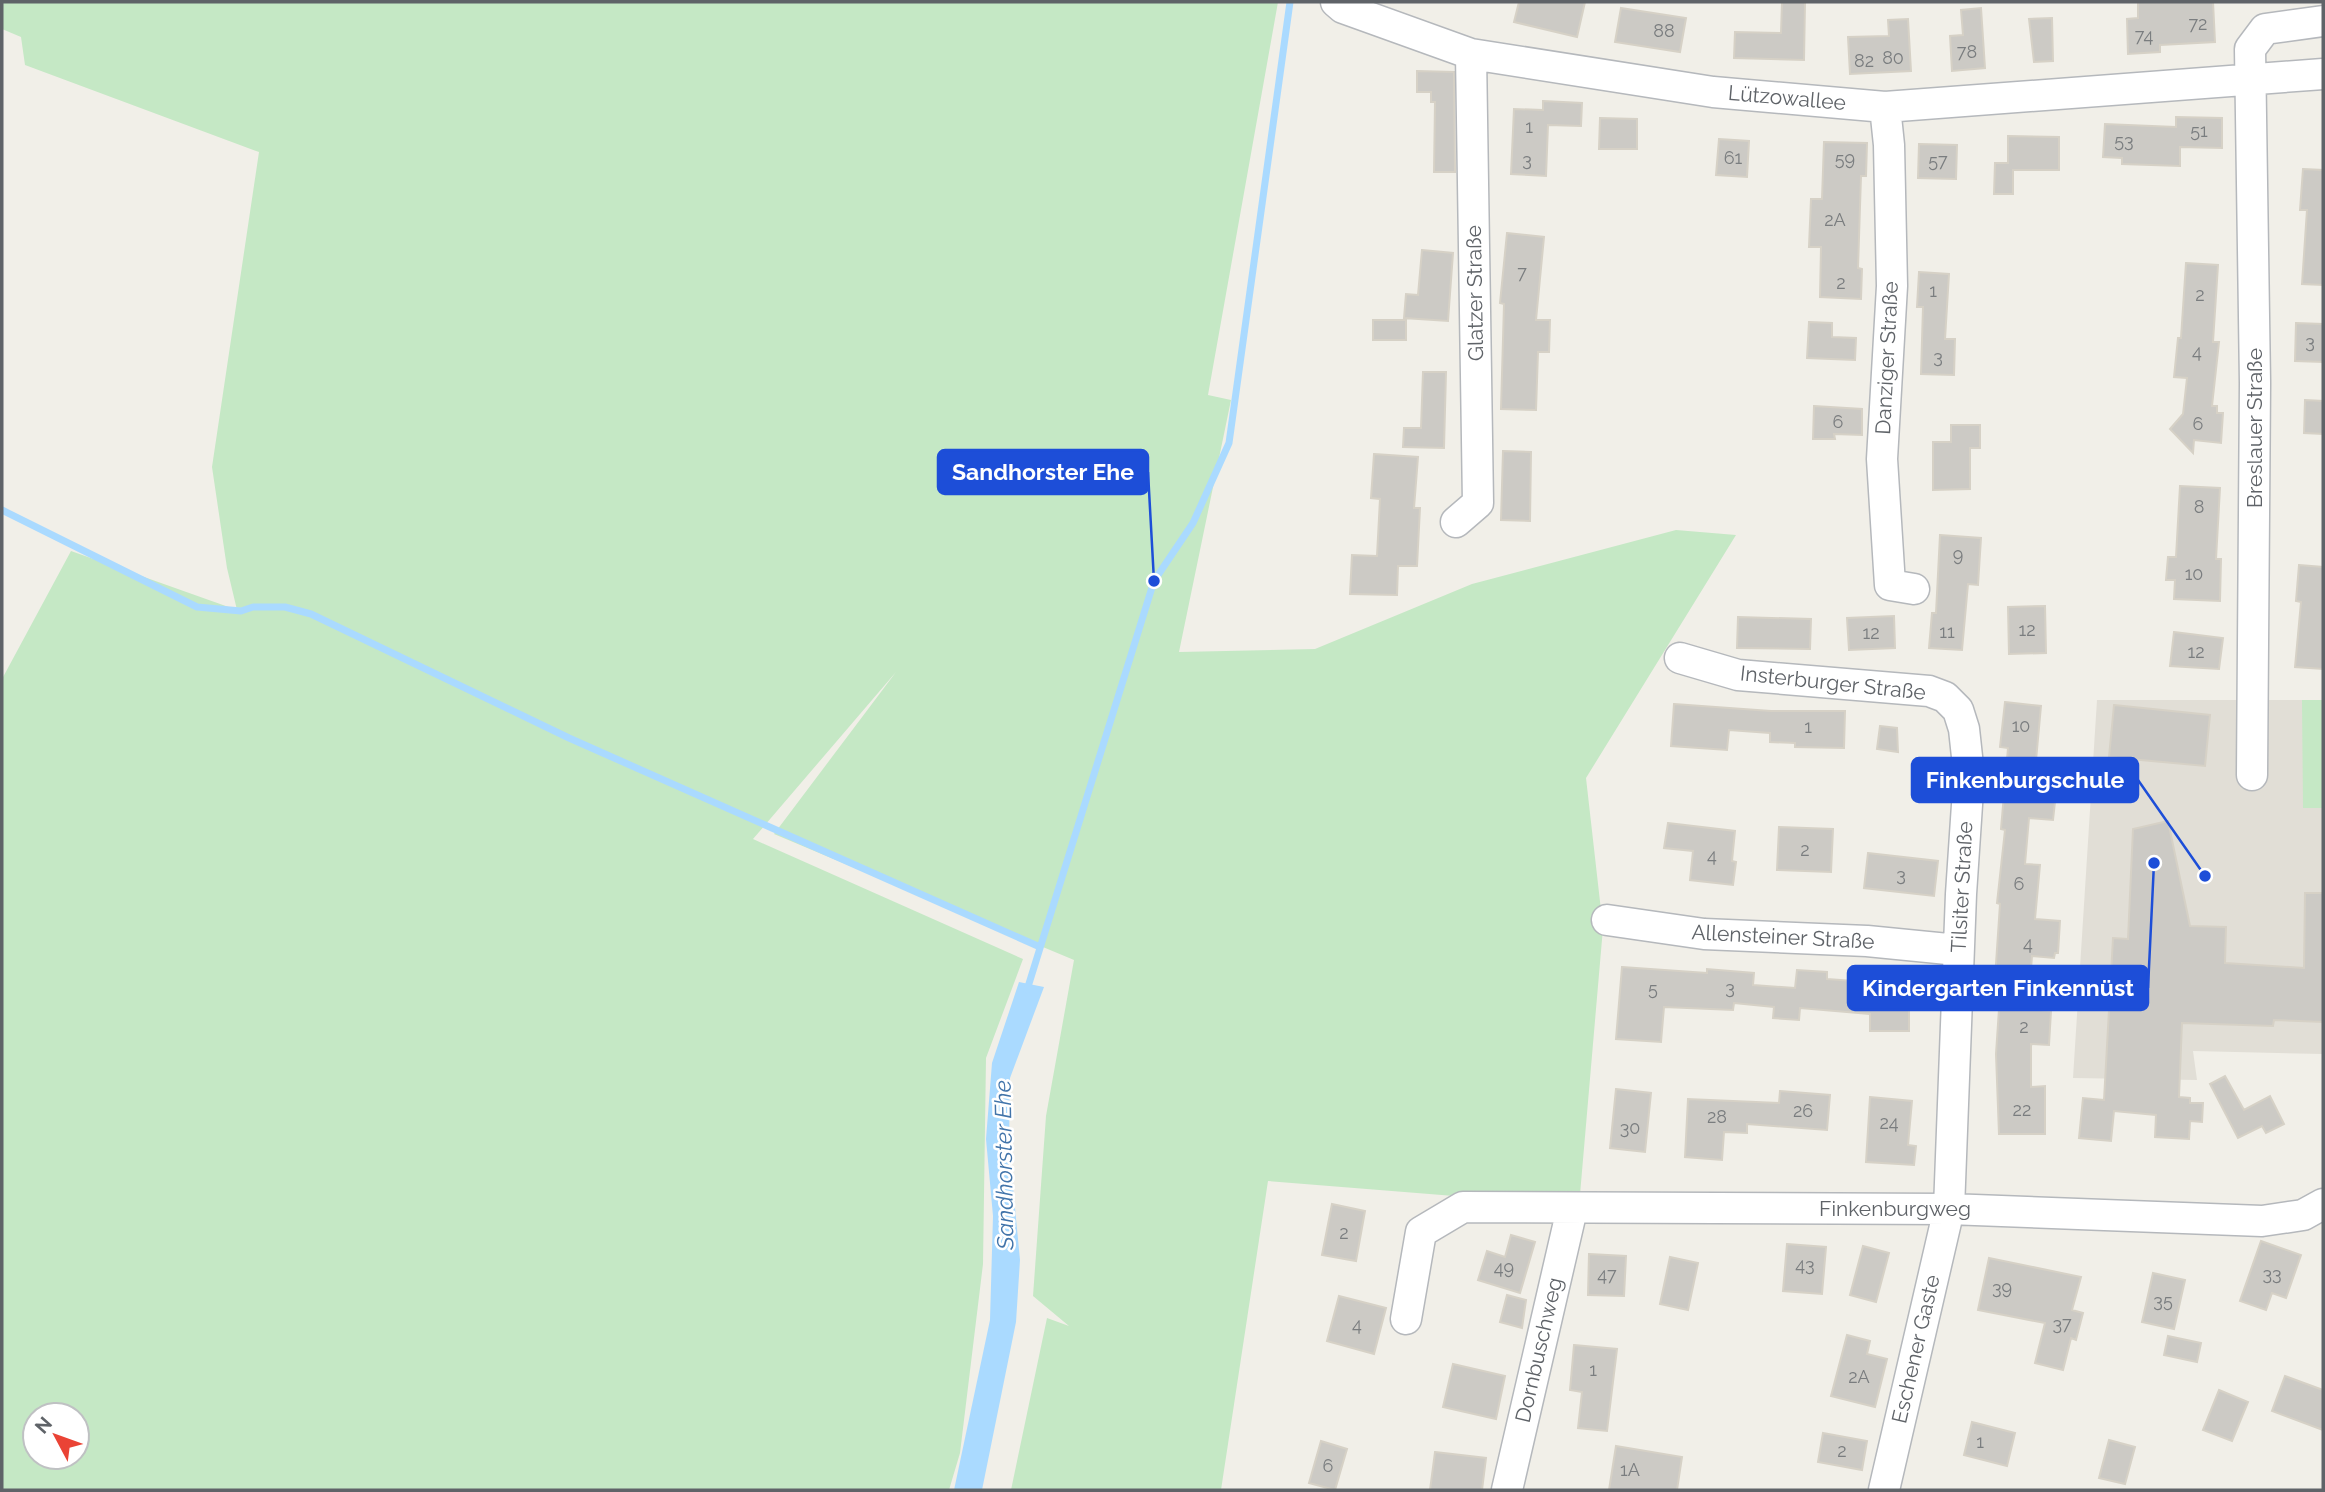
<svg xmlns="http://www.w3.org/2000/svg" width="2325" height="1492" viewBox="0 0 2325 1492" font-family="Raleway,sans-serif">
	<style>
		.education { fill: #e1ded6 }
		.green { fill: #c5e8c5; fill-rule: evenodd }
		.water { fill: #aadaff }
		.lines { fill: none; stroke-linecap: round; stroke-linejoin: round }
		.stream { stroke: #aadaff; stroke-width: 7 }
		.building { fill: #cccac5; stroke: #d6d1c6; stroke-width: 2 }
		.street-casing { stroke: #b5b8bc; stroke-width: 33 }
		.street { stroke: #fff; stroke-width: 30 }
		.labels { text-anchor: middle; stroke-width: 5; stroke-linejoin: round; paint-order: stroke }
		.number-label { font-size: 18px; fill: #7a7d7f }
		.street-label { font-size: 21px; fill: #5f6368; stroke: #fff }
		.water-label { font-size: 23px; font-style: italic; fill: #4174aa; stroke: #fff }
		.leader { fill: none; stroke: #1d4ed8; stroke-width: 2.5 }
		.callout-dot { fill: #1d4ed8; stroke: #fff; stroke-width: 2.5 }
		.callout { fill: #1d4ed8; stroke: #1d4ed8; stroke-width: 2.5 }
		.callout-label { font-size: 23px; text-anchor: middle; font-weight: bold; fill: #fff }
	</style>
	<rect width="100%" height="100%" fill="#f1efe8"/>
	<path class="education" d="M2097,700H2323V1054L2193,1051L2197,1080L2073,1078Z"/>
	<path class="green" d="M2,2H1278L1208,395L1231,400L1179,652L1315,649L1472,584L1676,530L1736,535L1586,778L1603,928L1579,1206L1268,1181L1221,1490H1011L1047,1318L1069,1326L1033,1296L1046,1116L1074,960L774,834L896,672L753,839L1023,959L986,1058L983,1264L960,1453L949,1490H2V679L71,551L237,610L227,568L212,467L259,152L25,65L21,37L2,29ZM35,1415H77V1457H35Z
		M2302,700H2323V808H2303Z"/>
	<path class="water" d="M1019,982L1044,987L1010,1078L1009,1146L1020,1260L1016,1322L982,1490H954L990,1320L993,1216L986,1139L992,1063Z"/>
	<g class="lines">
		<path class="stream" d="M2,510L197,607L241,611L253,607H285L311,614L569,738L1040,947
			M1027,990L1154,581L1193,523L1229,443L1290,2"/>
	</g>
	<path class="building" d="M1519,2H1585L1577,37L1514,22Z
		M1782,2H1805L1804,60L1734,58L1735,32L1781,33Z
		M2138,2H2213L2215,42L2160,45V52L2128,54L2127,19L2138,18Z
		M1621,8L1686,18L1680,52L1615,42Z
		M1981,8L1985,68L1952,71L1950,36L1963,35L1961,10Z
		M2052,18L2053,61L2034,62L2029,19Z
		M1908,19L1911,71L1850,74L1848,37L1889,36L1888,20Z
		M1417,71L1454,72L1455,172H1434L1435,102H1431V92H1417Z
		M1543,101L1582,103L1581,126L1548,125L1546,176L1511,174L1514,109L1543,110Z
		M2176,117L2222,118V148L2180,147V166L2122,164V158L2103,157L2105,124L2176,127Z
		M1600,118L1637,119V149H1599Z
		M2008,136L2059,137V170H2013V194H1994L1995,163H2008Z
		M1719,139L1749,141L1747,177L1716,175Z
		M1824,142L1867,143L1866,176H1861L1858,268L1862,269L1861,299L1820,297L1821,247H1809L1811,199H1822Z
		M1919,144L1957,145L1956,179L1918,178Z
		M2303,169L2323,170V285L2302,284L2307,210H2300Z
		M1507,233L1544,237L1536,320H1550L1549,352H1538L1536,410L1501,409L1504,304L1500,303Z
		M1422,250L1453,253L1448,321L1404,318L1406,294L1418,295Z
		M2186,263L2218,265L2213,342H2219L2212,406H2217V413H2223L2221,443L2194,440L2193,453L2170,429L2183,414L2187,378L2174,377L2178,338H2181Z
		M1919,272L1949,274L1945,339H1955L1954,375L1921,374L1923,307H1917Z
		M1373,320H1406V340H1373Z
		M1809,322L1832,323V337L1856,338L1855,360L1807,358Z
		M2296,323L2323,324V362L2295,361Z
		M1423,372H1446L1444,448L1403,447L1404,428H1421Z
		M2305,400L2323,401V434L2304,433Z
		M1814,406L1862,409V435L1834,434L1835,439H1813Z
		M1951,425H1980V448H1970V489L1933,490V442H1951Z
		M1503,451L1531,452L1530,521L1501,520Z
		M1374,454L1418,457L1414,508H1420L1417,566H1398L1397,595L1350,594L1352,555L1377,556L1380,499L1371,498Z
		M2180,486L2220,488L2216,559H2221L2220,601L2174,599L2175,580H2166L2168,557H2176Z
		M1940,535L1981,538L1978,585L1968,584L1962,650L1929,648L1932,613H1936Z
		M2299,565L2323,567V669L2295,667L2301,602L2296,601Z
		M2045,606L2046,653L2009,654L2008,607Z
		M1894,616L1895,648L1849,650L1847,618Z
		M1738,617L1811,619L1810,649L1737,648Z
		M2174,632L2223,638L2219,669L2170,666Z
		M2005,702L2041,706L2034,782L2057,784L2053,820L2029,818L2025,864L2040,865L2035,919L2060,921L2058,953H2055L2054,958L2032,956L2028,1009L2051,1011L2049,1045L2031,1044V1087L2045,1086V1134H1999L1996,1054L2001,979H1995L2000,904L1997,903L2005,830L2001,829L2008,748L2000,747Z
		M1674,704L1771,711H1845L1844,748L1795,747V743L1770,742V733L1729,730L1727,750L1671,746Z
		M2114,705L2210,715L2205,766L2109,757Z
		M1880,726L1897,728L1898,752L1877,749Z
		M2168,821L2190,926L2226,927L2225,963L2304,968L2305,893H2323V1022L2274,1020L2273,1026L2182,1023L2179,1097L2190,1098V1103H2203L2202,1122L2190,1121L2189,1139L2155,1137L2156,1115L2114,1111L2111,1141L2079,1138L2083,1098L2104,1100L2113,938L2128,939L2133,829Z
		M1668,823L1735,831L1732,861L1736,862L1733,885L1690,880L1693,851L1664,848Z
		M1779,827L1833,829L1831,872L1777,870Z
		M1868,853L1938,861L1934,896L1864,888Z
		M1622,967L1707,973V969L1754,973L1753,985L1795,988L1797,970L1827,972V979L1854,981V975L1920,974V1007L1909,1006V1031H1870V1014L1800,1008L1799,1020L1773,1018L1774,1007L1734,1003L1733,1010L1664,1007L1661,1042L1616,1039Z
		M2225,1076L2244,1110L2270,1096L2284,1124L2266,1133L2262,1126L2238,1138L2210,1084Z
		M1616,1089L1651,1093L1645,1152L1610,1148Z
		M1780,1091L1830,1095L1827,1130L1747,1124V1133L1724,1132L1722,1160L1685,1157L1688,1099L1779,1103Z
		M1870,1097L1912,1101L1908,1145L1916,1146L1914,1165L1866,1162Z
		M1332,1204L1365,1211L1356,1261L1322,1255Z
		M1511,1235L1535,1242L1520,1293L1478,1280L1487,1251L1505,1257Z
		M2261,1241L2301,1255L2286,1298L2272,1293L2266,1310L2240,1301Z
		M1787,1244L1826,1247L1822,1294L1783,1291Z
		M1863,1246L1889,1253L1876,1302L1850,1295Z
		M1589,1254L1626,1256L1624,1296L1588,1295Z
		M1670,1257L1698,1263L1688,1310L1660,1304Z
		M1989,1258L2081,1277L2072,1310L2083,1313L2076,1340L2071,1338L2063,1370L2035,1363L2045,1323L1978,1310Z
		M2153,1273L2185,1280L2174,1329L2142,1322Z
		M1507,1295L1526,1300L1522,1328L1500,1322Z
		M1339,1296L1386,1308L1374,1354L1327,1341Z
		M1847,1335L1870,1341L1867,1354L1887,1359L1875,1407L1831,1396Z
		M2168,1336L2201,1343L2197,1362L2164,1355Z
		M1574,1345L1617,1349L1607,1431L1578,1428L1582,1392L1570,1390Z
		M1453,1364L1505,1376L1496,1419L1443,1407Z
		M2285,1376L2323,1390V1430L2272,1411Z
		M2219,1390L2248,1402L2232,1441L2203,1430Z
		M1972,1422L2015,1433L2007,1466L1964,1455Z
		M1823,1433L1867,1441L1862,1470L1818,1462Z
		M2109,1440L2135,1447L2125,1484L2099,1478Z
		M1321,1441L1347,1449L1335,1490L1309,1483Z
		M1616,1446L1682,1457L1677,1490H1609Z
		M1435,1452L1486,1458L1482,1490H1430Z"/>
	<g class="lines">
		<defs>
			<path id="street" d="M1336,2L1343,8L1471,54L1713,92L1885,107L2323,74
				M1885,107L1889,145L1892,286L1882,459L1890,585L1914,589
				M1456,522L1478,503L1471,54
				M1680,658L1738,675L1929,691L1945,697L1958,710L1964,729L1969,775L1961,894L1949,1209L1884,1490
				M2252,775L2255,383L2250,49L2265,29L2323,21
				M1607,920L1704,934L1867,941L1958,950
				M1406,1319L1421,1232L1463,1207L1949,1209L2262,1221L2303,1215L2323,1204
				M1507,1490L1572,1209"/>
		</defs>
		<use href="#street" class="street-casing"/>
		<use href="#street" class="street"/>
	</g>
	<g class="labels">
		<g class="number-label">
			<text x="2198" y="30">72</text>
			<text x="1664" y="37">88</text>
			<text x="2144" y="42">74</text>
			<text x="1967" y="58">78</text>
			<text x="1893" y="64">80</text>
			<text x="1864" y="67">82</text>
			<text x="1529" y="133">1</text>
			<text x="2199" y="137">51</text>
			<text x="2124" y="147">53</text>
			<text x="1733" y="164">61</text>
			<text x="1845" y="165">59</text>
			<text x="1527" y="166">3</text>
			<text x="1938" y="167">57</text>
			<text x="1835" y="226">2A</text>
			<text x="1522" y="279">7</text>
			<text x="1841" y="289">2</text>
			<text x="1933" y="297">1</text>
			<text x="2200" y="301">2</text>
			<text x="2310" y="348">3</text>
			<text x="2197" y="358">4</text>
			<text x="1938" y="363">3</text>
			<text x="1838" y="428">6</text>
			<text x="2198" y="430">6</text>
			<text x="2199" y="513">8</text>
			<text x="1958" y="561">9</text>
			<text x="2194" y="580">10</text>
			<text x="2027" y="636">12</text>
			<text x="1947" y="638">11</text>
			<text x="1871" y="639">12</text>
			<text x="2196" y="658">12</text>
			<text x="2021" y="732">10</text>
			<text x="1808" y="733">1</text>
			<text x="1805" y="856">2</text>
			<text x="1712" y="862">4</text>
			<text x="1901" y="881">3</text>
			<text x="2019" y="890">6</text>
			<text x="2028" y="950">4</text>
			<text x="1730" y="994">3</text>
			<text x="1653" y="995">5</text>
			<text x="2024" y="1033">2</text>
			<text x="2022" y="1116">22</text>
			<text x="1803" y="1117">26</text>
			<text x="1717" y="1123">28</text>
			<text x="1889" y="1129">24</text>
			<text x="1630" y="1134">30</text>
			<text x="1344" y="1239">2</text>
			<text x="1805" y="1271">43</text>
			<text x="1504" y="1274">49</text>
			<text x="2272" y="1280">33</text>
			<text x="1607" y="1281">47</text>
			<text x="2002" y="1294">39</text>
			<text x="2163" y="1307">35</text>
			<text x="2062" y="1330">37</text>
			<text x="1357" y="1331">4</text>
			<text x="1593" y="1376">1</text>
			<text x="1859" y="1383">2A</text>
			<text x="1980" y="1448">1</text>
			<text x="1842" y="1457">2</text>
			<text x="1328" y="1472">6</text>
			<text x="1630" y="1476">1A</text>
		</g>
		<g class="street-label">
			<text transform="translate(1787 98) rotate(5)" y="7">Lützowallee</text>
			<text transform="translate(1475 293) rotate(-91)" y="7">Glatzer Straße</text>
			<text transform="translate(1887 358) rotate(-87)" y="7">Danziger Straße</text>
			<text transform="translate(2255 428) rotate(-90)" y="7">Breslauer Straße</text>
			<text transform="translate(1833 683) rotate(6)" y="7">Insterburger Straße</text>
			<text transform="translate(1962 887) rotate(-87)" y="7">Tilsiter Straße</text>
			<text transform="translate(1783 937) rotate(3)" y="7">Allensteiner Straße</text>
			<text x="1895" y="1216">Finkenburgweg</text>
			<text transform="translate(1916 1349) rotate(-77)" y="7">Eschener Gaste</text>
			<text transform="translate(1539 1350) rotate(-77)" y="7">Dornbuschweg</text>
		</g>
		<g class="water-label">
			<text transform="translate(1004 1165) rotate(-91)" y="8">Sandhorster Ehe</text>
		</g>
	</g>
	<path class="leader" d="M1154 581L1148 472M2205 876L2138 780M2154 863L2148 988"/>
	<g class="callout-dot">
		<circle cx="1154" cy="581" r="7"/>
		<circle cx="2205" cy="876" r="7"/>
		<circle cx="2154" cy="863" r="7"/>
	</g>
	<g class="callout">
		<rect x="938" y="450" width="210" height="44" rx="7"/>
		<rect x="1912" y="758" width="226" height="44" rx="7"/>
		<rect x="1848" y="966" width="300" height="44" rx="7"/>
	</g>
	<g class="callout-label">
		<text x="1043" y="480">Sandhorster Ehe</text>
		<text x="2025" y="788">Finkenburgschule</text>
		<text x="1998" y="996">Kindergarten Finkennüst</text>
	</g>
	<rect width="2325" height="1492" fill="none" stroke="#5f6368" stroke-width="7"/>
	<g transform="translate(56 1436) rotate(311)"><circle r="33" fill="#ffffff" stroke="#bfc1c3" stroke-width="2"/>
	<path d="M0-5L12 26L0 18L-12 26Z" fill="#ea4335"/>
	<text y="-10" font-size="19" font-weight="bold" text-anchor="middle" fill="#5f6368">N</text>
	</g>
</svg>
